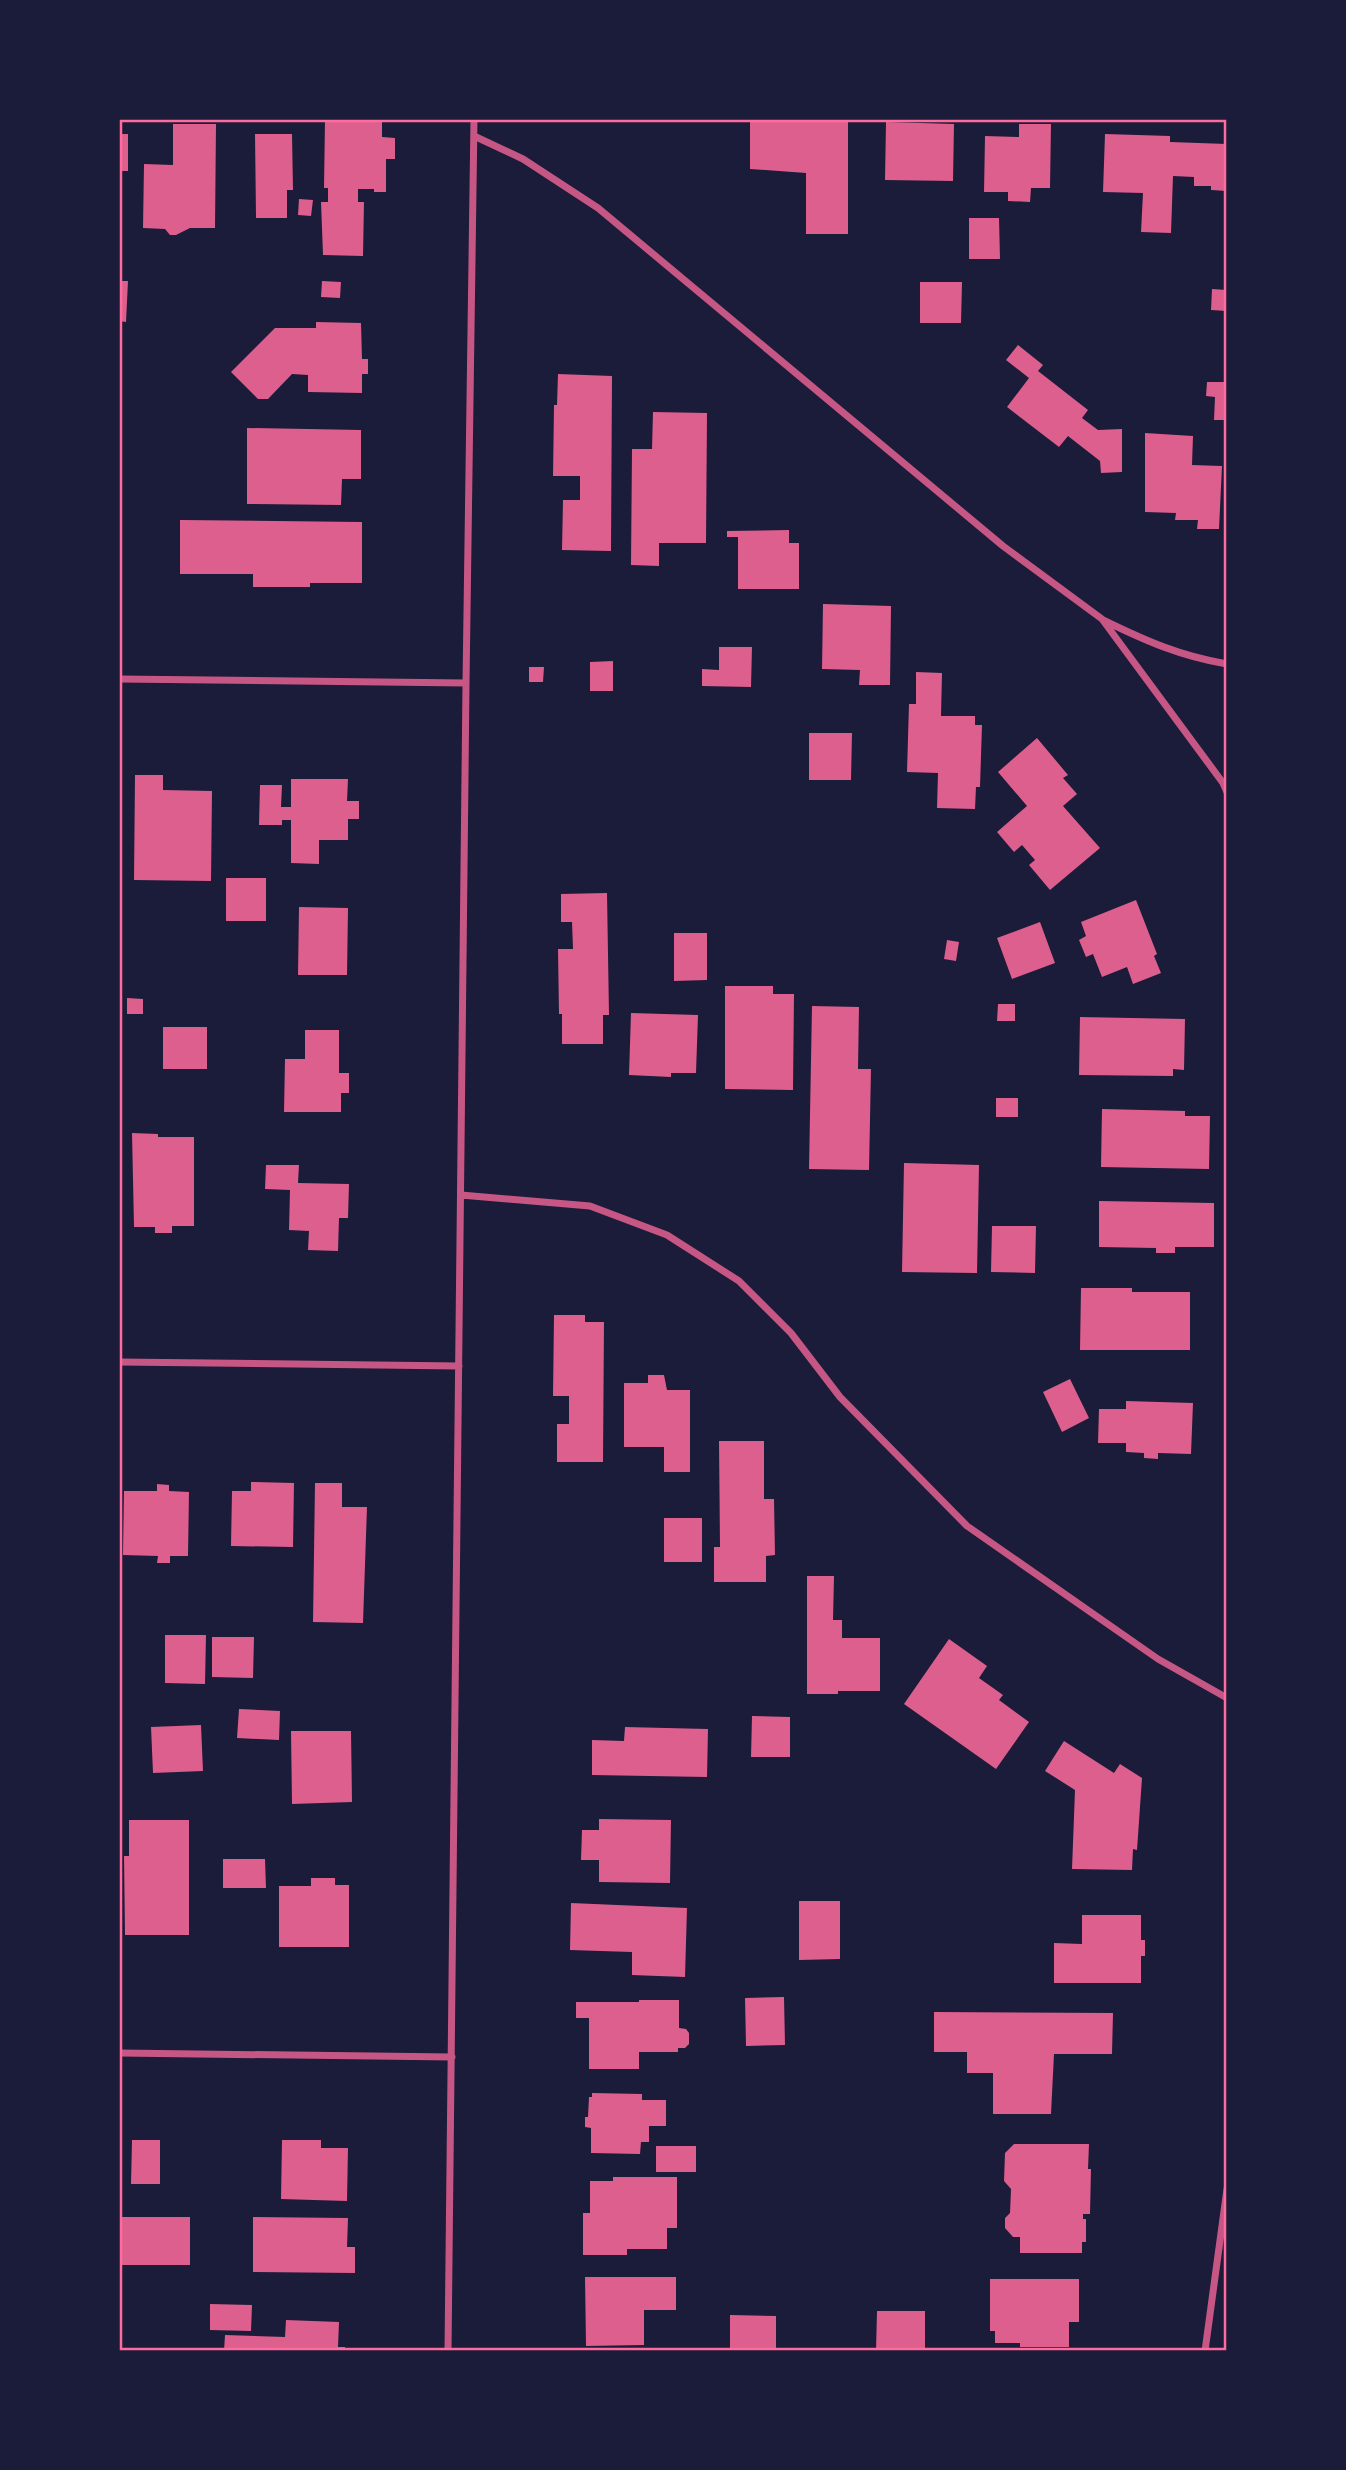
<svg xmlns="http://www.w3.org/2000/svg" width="1346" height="2470" viewBox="0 0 1346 2470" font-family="'PT Serif',serif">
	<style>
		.building { fill: #dd5f8e }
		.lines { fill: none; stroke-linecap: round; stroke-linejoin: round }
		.minor { stroke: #c65784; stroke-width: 7 }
		.neatline { fill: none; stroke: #ff6b9d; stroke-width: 2.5 }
	</style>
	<rect width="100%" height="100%" fill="#1b1b3a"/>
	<path class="building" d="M325,119H382V137L395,138V159H386V192H374V189H358V202H364L363,256L323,255L321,202H328V188H324Z
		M750,119H848V234H806V173L750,169Z
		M886,122L954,124L953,181L885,180Z
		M173,124H216L215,228H190L176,235H170L165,229L143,228L144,164L173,165Z
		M1019,124H1051L1050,188H1031L1030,202L1008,201V192H984L985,136L1019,137Z
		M119,134H128V171H119Z
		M255,134H292L293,190H287V218H256Z
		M1105,134L1170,136V142L1227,144V191L1211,190V186H1194V177L1173,176L1171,233L1141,232L1143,193L1103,192Z
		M299,199L313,200L311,216L298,215Z
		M969,218H999L1000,259H969Z
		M119,281H128L126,322L119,321Z
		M322,281L341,282L340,298L321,297Z
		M920,282H962L961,323H920Z
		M1212,289L1227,290V311L1211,310Z
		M316,322L361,323L362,359H368V374H362V393L308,392V375L292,374L268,399H258L231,372L275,328H316Z
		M1018,345L1043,365L1038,371L1088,410L1082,418L1098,430L1122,429V472L1101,473L1100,461L1068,436L1059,447L1007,407L1029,378L1006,360Z
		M558,374L612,376L611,551L562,550L563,500H580V476H553L554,405H557Z
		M1207,382H1227V420H1214L1215,397L1206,396Z
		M653,412L707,413L706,543H659V566L631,565L632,449H652Z
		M247,428L361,430V479H342L341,505L247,504Z
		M1145,433L1193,436L1192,465L1222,466L1219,529H1197L1198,520H1175L1176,513L1145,512Z
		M180,520L362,522V583H310V587H253V574H180Z
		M789,530V543H799V589H738V537H727V531Z
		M823,604L891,606L890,685H859L860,670L822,669Z
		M719,647H752L751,687L702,686V669L719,670Z
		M613,661V691H590V662Z
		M529,667H544L543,682H529Z
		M916,672L942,673L941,716H975V725H982L980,787H976L975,809L937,808L938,773L907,772L909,704H916Z
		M809,733H852L851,780H809Z
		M1037,738L1068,775L1063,778L1077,794L1063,806L1100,848L1050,890L1029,865L1035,860L1022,845L1014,852L997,832L1027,806L998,772Z
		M135,775H163V790L212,791L211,881L134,880Z
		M291,779H348L347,801H359V819H348V840H319V864L291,863V820H282V825H259L260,785H282L281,807H291Z
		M226,878H266V921H226Z
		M607,893L609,1015H603V1044H562V1014H559L558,949H573L572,922H561V894Z
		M1136,900L1157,954L1154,956L1161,973L1133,984L1127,967L1102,977L1093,954L1086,957L1079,940L1086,936L1081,922Z
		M299,907L348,908L347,975H298Z
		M1040,922L1055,963L1012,979L997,938Z
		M674,933H707V980L674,981Z
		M947,940L959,942L956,961L944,959Z
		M725,986H773V994H794L793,1090L725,1089Z
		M127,998L143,999V1014H127Z
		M998,1004H1015V1021H997Z
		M812,1006L859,1007L858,1069H871L869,1170L809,1169Z
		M631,1013L698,1015L696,1073H671V1077L629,1075Z
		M1080,1017L1185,1019L1184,1070L1173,1069V1076L1079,1075Z
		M163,1027H207V1069H163Z
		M305,1030H339V1073H349V1093H341V1112H284L285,1059H305Z
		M996,1098H1018V1117H996Z
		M1102,1109L1185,1111V1116H1210L1209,1169L1101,1167Z
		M132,1133L158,1134V1137H194V1226H172V1233H155V1227H134Z
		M904,1163L979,1165L977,1273L902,1272Z
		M266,1165H299L298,1183L349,1184L348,1218H339L338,1251L308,1250L309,1231L289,1230L290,1190L265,1189Z
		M1099,1201L1214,1203V1247H1175V1253H1156V1248L1099,1247Z
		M992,1226H1036L1035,1273L991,1272Z
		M1081,1288H1132V1292H1190V1350H1080Z
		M554,1315H585V1322H604L603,1462H557V1424H569V1396H553Z
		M648,1375H664L667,1390H690V1472H664V1447H624V1383H648Z
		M1070,1379L1089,1418L1062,1432L1043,1392Z
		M1126,1401L1193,1403L1191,1454L1158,1453V1459L1144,1458V1453L1126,1452V1443H1098L1099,1409H1126Z
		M719,1441H764V1499H774L775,1555L766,1556V1582H714V1547H720Z
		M251,1482L294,1483L293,1547L231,1546L232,1491H251Z
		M315,1483H342V1507H367L363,1623L313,1622Z
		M157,1484L169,1485V1491L189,1492L188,1556H170V1563H157L158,1556L123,1555L124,1491H157Z
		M664,1518H702V1562H664Z
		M807,1576H834L833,1620H842V1638H880V1691H838V1694H807Z
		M165,1635H206L205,1684L165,1683Z
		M212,1637H254L253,1678L212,1677Z
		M949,1639L987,1666L979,1678L1003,1695L999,1700L1029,1722L996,1769L904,1704Z
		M239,1709L280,1711L279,1740L237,1738Z
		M752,1716L790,1717V1757H751Z
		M201,1725L203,1771L153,1773L151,1727Z
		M625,1727L708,1729L707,1777L592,1775V1740L624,1741Z
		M291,1731H351L352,1802L292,1804Z
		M1064,1741L1114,1773L1120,1764L1142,1778L1137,1850L1133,1849L1132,1870L1072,1869L1075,1790L1045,1771Z
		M599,1819L671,1820L670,1883L599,1882V1860H581L582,1830H599Z
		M129,1820H189V1935H125L124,1856H129Z
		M223,1859H265L266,1888H223Z
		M311,1878H335V1885H349V1947H279V1886H311Z
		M799,1901H840V1959L799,1960Z
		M571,1903L687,1908L685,1977L632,1975V1952L570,1950Z
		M1082,1915H1141V1940H1145V1956H1141V1983H1054V1943L1082,1944Z
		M784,1997L785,2045L746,2046L745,1998Z
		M639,2000H679V2028L686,2029L689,2033V2044L685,2048H678V2052H639V2069H589V2018H576V2002H639Z
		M934,2012L1113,2013L1112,2054H1054L1051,2114H993V2073H967V2052H934Z
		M592,2093L642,2094V2100H666V2126H649V2142H641L640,2154L591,2153V2128L585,2127V2117H588L589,2097H592Z
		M132,2140H160V2184H131Z
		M282,2140H321V2148H348L347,2201L281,2199Z
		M1014,2144H1089L1088,2169H1091L1090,2214H1083V2219H1086V2242H1082V2253H1020V2237H1013L1005,2228V2218L1010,2213L1011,2189L1004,2181L1005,2153Z
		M656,2146H696V2172H656Z
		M613,2177H677V2228H667V2249H627V2255H583V2213H590V2181H613Z
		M119,2217H190V2265H119Z
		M253,2217L348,2218L347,2247H355V2273L253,2272Z
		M585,2277H676V2310H644V2345L586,2346Z
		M990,2279H1079V2322H1069V2347H1020V2343H995V2331H990Z
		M210,2304L252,2305L251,2331L210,2330Z
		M877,2311H925V2351H876Z
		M730,2315L776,2316V2351H730Z
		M286,2320L339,2322L338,2347H345V2351H224L225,2335L285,2337Z"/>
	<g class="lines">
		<path class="minor" d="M474,136L523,159L598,208L1003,546L1102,619L1223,783L1227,792
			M1103,620C1146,641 1180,656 1227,664
			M119,679L466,683
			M461,1195L590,1206L667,1235L739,1281L791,1333L840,1397L967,1526L1158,1659L1227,1698
			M119,1362L459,1366
			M119,2053L452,2057
			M448,2351L466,683L474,119
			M1205,2351L1227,2189"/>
	</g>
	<rect width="1346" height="2470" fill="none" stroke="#1b1b3a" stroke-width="242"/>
	<rect x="121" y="121" width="1104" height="2228" class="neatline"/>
</svg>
